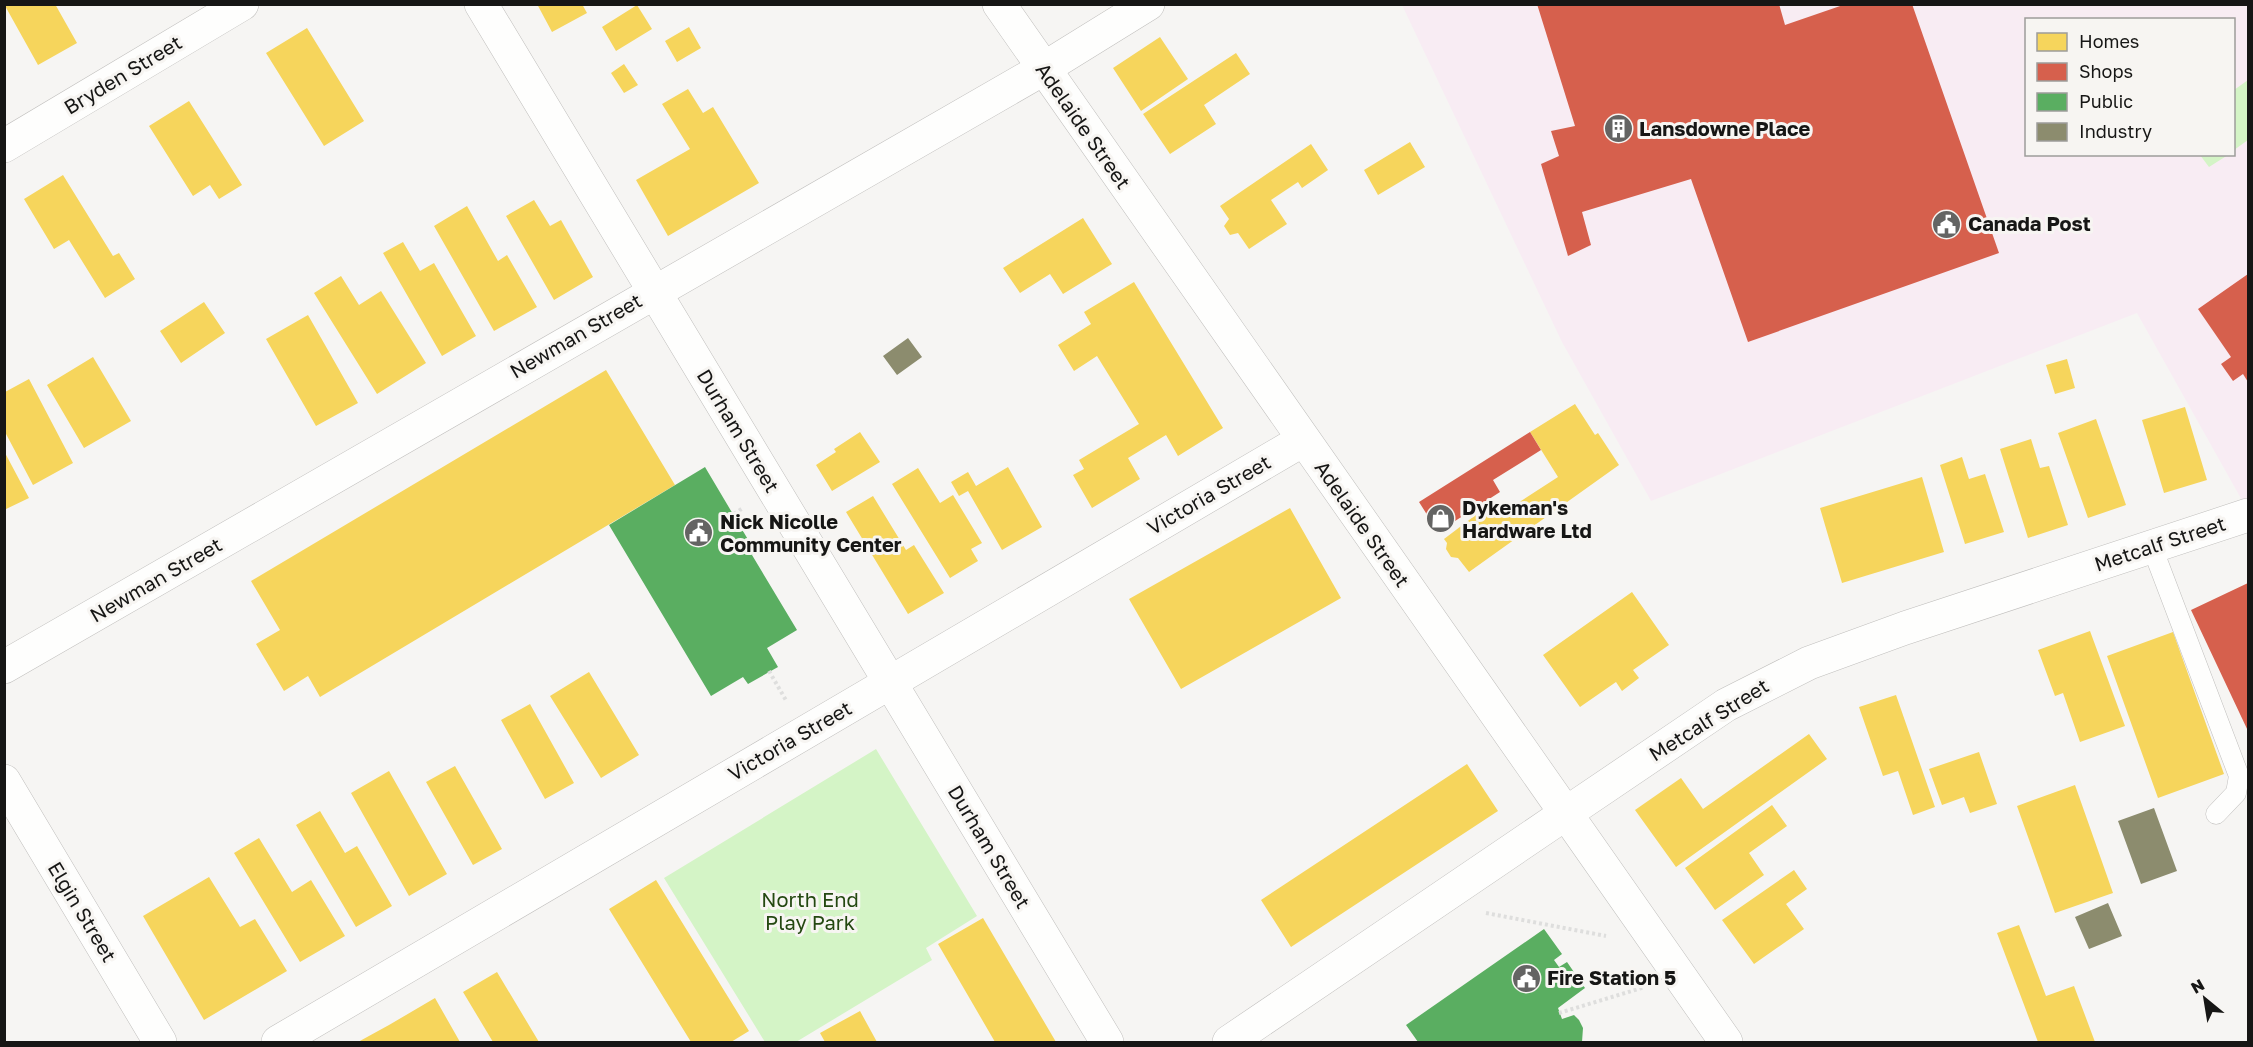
<svg xmlns="http://www.w3.org/2000/svg" width="2253" height="1047" viewBox="0 0 2253 1047" font-family="'Golos Text',sans-serif">
	<style>
		.commercial { fill: #f8ecf3; fill-rule: evenodd }
		.green { fill: #d4f4c6 }
		.homes { fill: #f6d55c }
		.shops { fill: #d6604d }
		.public { fill: #5aae61 }
		.industry { fill: #8c8c6e }
		.lines { fill: none; stroke-linecap: round; stroke-linejoin: round }
		.lane-casing { stroke: #c0bfbd; stroke-width: 21 }
		.street-casing { stroke: #c0bfbd; stroke-width: 34 }
		.secondary-casing { stroke: #c0bfbd; stroke-width: 34 }
		.path { stroke: #dededd; stroke-width: 4; stroke-dasharray: 3 3; stroke-linecap: butt }
		.lane { stroke: #fefefd; stroke-width: 20 }
		.street { stroke: #fefefd; stroke-width: 33 }
		.secondary { stroke: #fefefd; stroke-width: 33 }
		.labels { text-anchor: middle; stroke-width: 6; stroke-linejoin: round; paint-order: stroke }
		.street-label { font-size: 20px; fill: #161615; stroke: #f7f5f2 }
		.poi-label { font-size: 20px; font-weight: bold; fill: #161615; stroke: #f7f5f2; text-anchor: start }
		.park-label { font-size: 20px; fill: #244811; stroke: #f7f5f2 }
	</style>
	<rect width="100%" height="100%" fill="#f6f5f3"/>
	<path class="commercial" d="M1402,5H2248V511L2137,313L1651,501L1562,342ZM2026,20H2234V154H2026Z"/>
	<path class="green" d="M2248,80V140L2234,150V90Z
		M2200,155H2228L2209,167Z
		M876,749L977,916L926,948L932,960L796,1042H765L664,878Z"/>
	<path class="homes" d="M4,4H55L77,43L38,65Z
		M537,4H582L587,13L552,32Z
		M637,5L652,29L616,51L602,27Z
		M689,27L701,48L677,62L665,41Z
		M307,28L364,121L324,146L266,53Z
		M1160,37L1188,79L1141,111L1113,68Z
		M1236,53L1250,74L1204,105L1216,124L1170,154L1143,114Z
		M624,64L638,85L624,93L611,73Z
		M688,89L703,113L713,107L759,183L668,236L636,180L690,149L662,104Z
		M189,101L242,185L219,199L210,185L193,196L149,126Z
		M1410,142L1425,167L1378,195L1364,170Z
		M1311,144L1328,170L1302,188L1298,182L1271,200L1287,224L1249,249L1238,233L1230,235L1224,226L1229,219L1220,206Z
		M63,175L113,256L119,253L135,279L105,298L69,240L54,249L24,199Z
		M534,200L550,226L561,220L593,277L554,300L506,216Z
		M467,206L498,261L507,255L537,307L494,331L434,226Z
		M1083,218L1112,264L1063,294L1050,274L1020,293L1003,268Z
		M403,242L420,271L434,263L476,336L442,356L383,253Z
		M341,276L359,305L381,291L426,363L377,394L314,293Z
		M1134,282L1223,428L1178,456L1166,435L1128,458L1140,479L1092,508L1073,475L1084,469L1079,460L1139,424L1097,356L1074,371L1058,345L1091,324L1084,312Z
		M204,302L225,333L181,363L160,331Z
		M308,315L358,403L316,426L266,339Z
		M93,357L131,421L84,448L47,385Z
		M2067,359L2075,388L2055,394L2046,365Z
		M606,370L675,485L320,697L308,676L284,691L256,644L280,630L251,581Z
		M29,379L73,463L33,485L5,432V392Z
		M1575,404L1595,435L1598,433L1619,465L1469,572L1458,558L1451,557L1446,549L1447,543L1444,539L1489,505L1498,516L1558,477L1530,432Z
		M2185,407L2207,480L2164,493L2142,420Z
		M2096,419L2126,505L2088,518L2058,433Z
		M860,432L880,462L832,491L816,465L836,452L834,449Z
		M2031,439L2040,468L2049,466L2068,525L2028,538L2000,449Z
		M4,451L29,498L4,510Z
		M1962,457L1969,479L1985,474L2004,532L1965,544L1940,465Z
		M1008,467L1042,527L1002,550L968,491L959,496L951,482L968,472L976,486Z
		M918,468L940,503L953,495L982,543L971,549L978,561L950,578L892,484Z
		M1922,477L1944,552L1842,583L1820,508Z
		M873,496L906,550L914,545L944,593L908,614L846,512Z
		M1290,508L1341,598L1181,689L1129,599Z
		M1632,592L1669,645L1633,670L1639,678L1622,691L1616,682L1580,707L1543,655Z
		M2090,631L2125,726L2080,742L2063,693L2055,696L2038,650Z
		M2173,632L2224,774L2158,798L2107,656Z
		M589,672L639,755L601,778L550,696Z
		M1896,695L1935,807L1913,815L1898,771L1883,776L1859,707Z
		M530,704L574,783L545,799L501,720Z
		M1809,734L1827,759L1676,867L1635,810L1681,778L1703,809Z
		M1979,752L1997,804L1970,813L1964,797L1942,805L1929,769Z
		M1467,764L1498,811L1291,947L1261,900Z
		M455,766L502,849L473,865L426,782Z
		M389,771L447,874L409,896L351,793Z
		M2075,785L2113,893L2055,913L2017,806Z
		M1772,805L1787,826L1749,853L1764,875L1715,910L1685,868Z
		M320,811L345,853L357,846L392,906L356,927L296,825Z
		M259,838L292,892L311,880L345,936L300,962L234,853Z
		M1794,870L1807,889L1786,904L1804,929L1754,964L1722,920Z
		M209,877L240,927L255,919L287,971L204,1020L143,916Z
		M656,880L749,1031L731,1042H691L609,909Z
		M983,918L1056,1042H995L938,944Z
		M2019,925L2046,996L2074,986L2095,1042H2038L1997,933Z
		M497,972L539,1042H493L463,992Z
		M435,998L460,1042H358L389,1025Z
		M860,1011L877,1042H825L820,1033Z"/>
	<path class="shops" d="M1537,4H1779L1785,25L1846,4H1912L1999,253L1748,342L1691,179L1582,212L1591,245L1568,256L1541,164L1559,156L1551,131L1575,126Z
		M2248,274V382L2243,374L2233,381L2221,364L2231,357L2198,309Z
		M1530,432L1541,450L1493,480L1500,492L1438,532L1419,502Z
		M2248,583V731L2191,610Z"/>
	<path class="public" d="M705,467L756,553L752,555L797,630L767,648L778,667L748,684L743,677L711,696L609,525Z
		M1544,929L1562,954L1554,960L1559,967L1567,962L1585,988L1558,1008L1562,1019L1574,1015L1579,1020L1583,1028L1582,1042H1418L1406,1025Z"/>
	<path class="industry" d="M908,338L922,357L897,375L883,356Z
		M2154,808L2177,871L2141,884L2118,821Z
		M2108,903L2122,936L2089,949L2075,917Z"/>
	<g class="lines">
		<defs>
			<path id="lane" d="M2152,547L2239,776L2236,793L2216,814"/>
			<path id="street" d="M481,4L1107,1042
				M4,146L242,4
				M4,667L1043,69L1148,4
				M4,781L160,1042
				M278,1042L1303,440
				M1229,1042L1565,814"/>
			<path id="secondary" d="M999,4L1726,1042
				M1565,814L1726,705L1809,663L1905,628L2248,515"/>
		</defs>
		<use href="#lane" class="lane-casing"/>
		<use href="#street" class="street-casing"/>
		<use href="#secondary" class="secondary-casing"/>
		<path class="path" d="M734,514L743,508
			M769,671L787,702
			M1486,913L1606,936
			M1559,1013L1645,987"/>
		<use href="#lane" class="lane"/>
		<use href="#street" class="street"/>
		<use href="#secondary" class="secondary"/>
	</g>
	<defs>
		<symbol id="building-disc" viewBox="-11 -11 22 22"><circle r="9.5" fill="#646463" stroke="#f7f5f2"/><path d="M-4-6H4V6H1V3H-1V6H-4ZM-2.5-4.3h1.7v1.8h-1.7ZM.8-4.3h1.7v1.8H.8ZM-2.5-1h1.7V.8h-1.7ZM.8-1h1.7V.8H.8Z" fill="#fff"/></symbol>
		<symbol id="civic-disc" viewBox="-11 -11 22 22"><circle r="9.5" fill="#646463" stroke="#f7f5f2"/><path d="M-.6-6.5H3V-4.5H.6V-3L4-1V1h2V6H-6V1h2V-1L-.6-3ZM-1.2 2.5V6h2.4V2.5Z" fill="#fff"/></symbol>
		<symbol id="shop-disc" viewBox="-11 -11 22 22"><circle r="9.5" fill="#646463" stroke="#f7f5f2"/><path d="M-5-2.5h2.3a2.7 3.5 0 0 1 5.4 0H5L5.5 6h-11ZM-1.5-2.5h3a1.5 2.3 0 0 0-3 0Z" fill="#fff"/></symbol>
	</defs>
	<g fill-rule="evenodd">
		<use href="#building-disc" x="1602" y="112" width="33" height="33"/>
		<use href="#civic-disc" x="1930" y="208" width="33" height="33"/>
		<use href="#shop-disc" x="1424" y="502" width="33" height="33"/>
		<use href="#civic-disc" x="682" y="516" width="33" height="33"/>
		<use href="#civic-disc" x="1510" y="962" width="33" height="33"/>
	</g>
	<g class="labels">
		<g class="street-label">
			<text transform="translate(123 75) rotate(-31)" y="7">Bryden Street</text>
			<text transform="translate(1083 126) rotate(55)" y="7">Adelaide Street</text>
			<text transform="translate(576 336) rotate(-30)" y="7">Newman Street</text>
			<text transform="translate(738 431) rotate(59)" y="7">Durham Street</text>
			<text transform="translate(1209 495) rotate(-30)" y="7">Victoria Street</text>
			<text transform="translate(1362 524) rotate(55)" y="7">Adelaide Street</text>
			<text transform="translate(2160 544) rotate(-18)" y="7">Metcalf Street</text>
			<text transform="translate(156 580) rotate(-30)" y="7">Newman Street</text>
			<text transform="translate(1709 720) rotate(-32)" y="7">Metcalf Street</text>
			<text transform="translate(790 741) rotate(-30)" y="7">Victoria Street</text>
			<text transform="translate(989 847) rotate(59)" y="7">Durham Street</text>
			<text transform="translate(82 912) rotate(59)" y="7">Elgin Street</text>
		</g>
		<g class="poi-label">
			<text x="1639" y="136">Lansdowne Place</text>
			<text x="1968" y="231">Canada Post</text>
			<text x="1462" y="515">Dykeman's<tspan x="1462" dy="23">Hardware Ltd</tspan></text>
			<text x="720" y="529">Nick Nicolle<tspan x="720" dy="23">Community Center</tspan></text>
			<text x="1547" y="985">Fire Station 5</text>
		</g>
		<g class="park-label">
			<text x="810" y="907">North End<tspan x="810" dy="23">Play Park</tspan></text>
		</g>
	</g>
	<rect width="2253" height="1047" fill="none" stroke="#161615" stroke-width="12"/>
	<rect x="2025" y="18" width="210" height="138" fill="#f7f5f2" stroke="#9d9c9a" stroke-width="1.5"/>
	<rect x="2037" y="33" width="30" height="18" fill="#f6d55c" stroke="#9d9c9a" stroke-width="1.5"/>
	<text x="2079" y="48" font-size="18" fill="#161615">Homes</text>
	<rect x="2037" y="63" width="30" height="18" fill="#d6604d" stroke="#9d9c9a" stroke-width="1.5"/>
	<text x="2079" y="78" font-size="18" fill="#161615">Shops</text>
	<rect x="2037" y="93" width="30" height="18" fill="#5aae61" stroke="#9d9c9a" stroke-width="1.5"/>
	<text x="2079" y="108" font-size="18" fill="#161615">Public</text>
	<rect x="2037" y="123" width="30" height="18" fill="#8c8c6e" stroke="#9d9c9a" stroke-width="1.5"/>
	<text x="2079" y="138" font-size="18" fill="#161615">Industry</text>
	<g transform="translate(2205 999) rotate(330)" stroke="#f7f5f2" stroke-width="4.5" paint-order="stroke">
	<path d="M0-4.5L10 22L0 15L-10 22Z" fill="#161615"/>
	<text y="-9" font-size="16" font-weight="bold" text-anchor="middle" fill="#161615">N</text>
	</g>
</svg>
